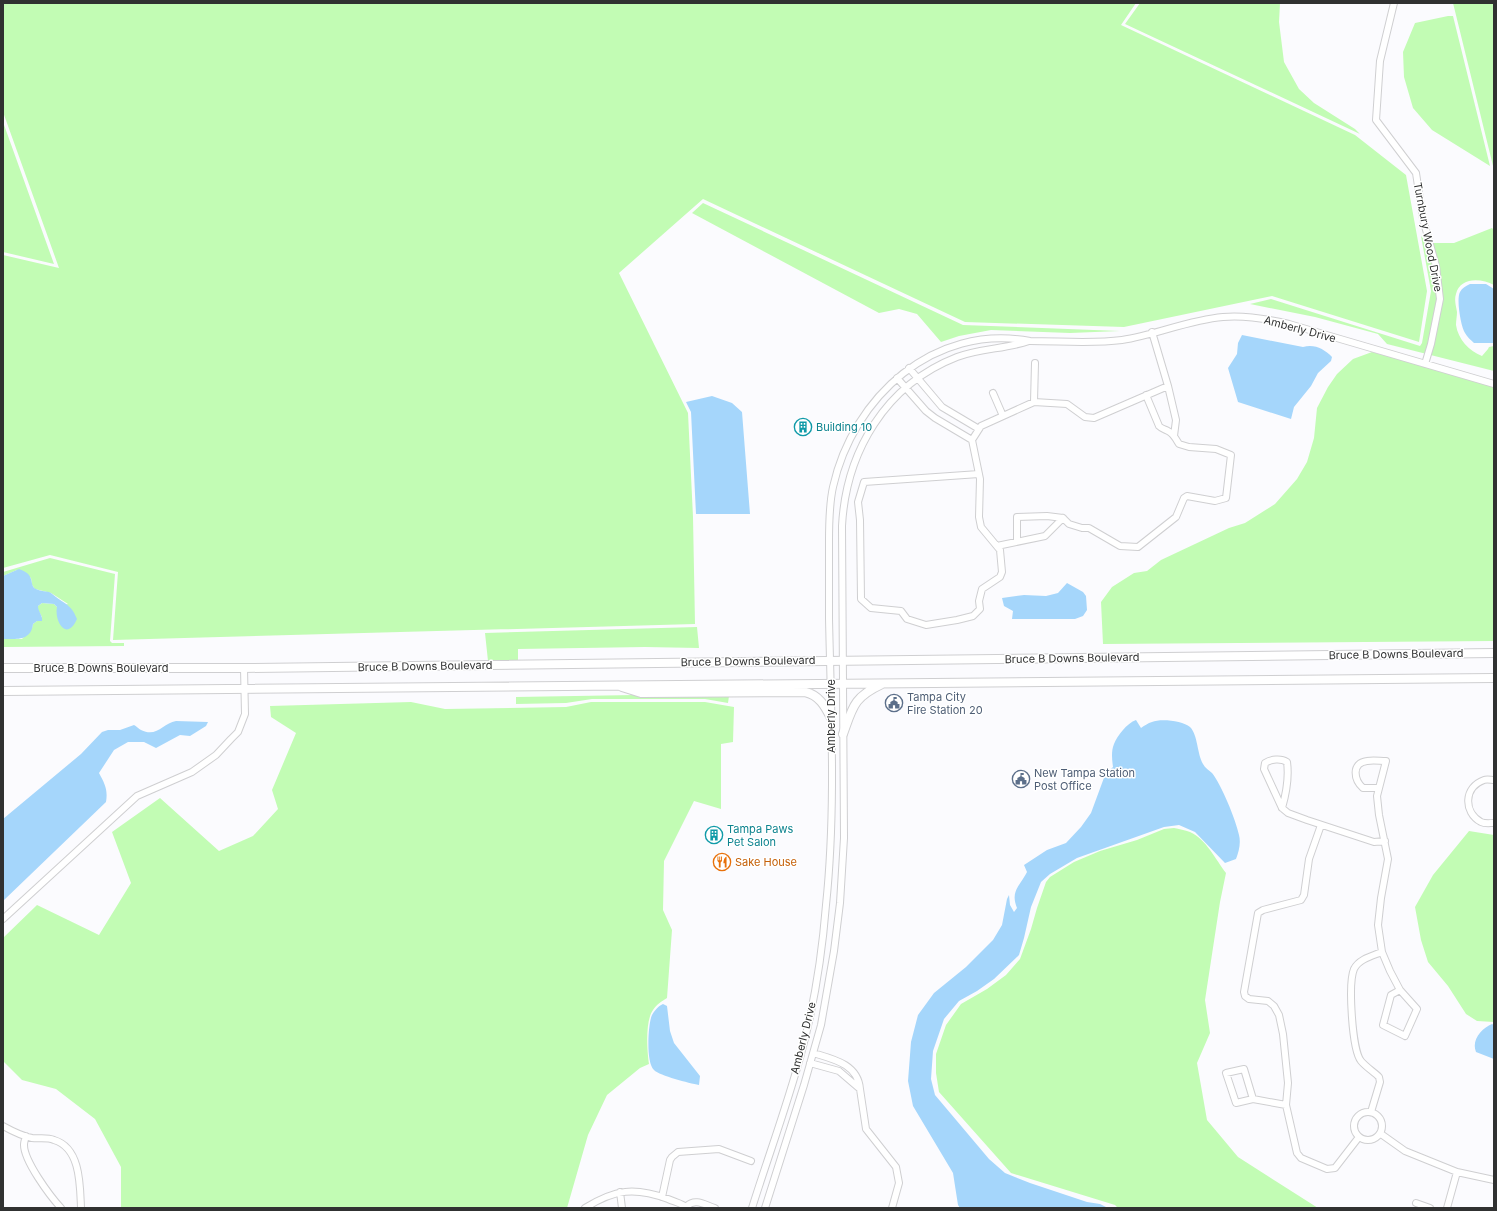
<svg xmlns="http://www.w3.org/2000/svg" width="1497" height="1211" viewBox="0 0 1497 1211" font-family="Inter,sans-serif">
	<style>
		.green { fill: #c2fcb4 }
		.water { fill: #a5d6fb }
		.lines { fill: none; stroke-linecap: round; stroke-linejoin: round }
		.minor-casing { stroke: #cfcfd1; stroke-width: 8 }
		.secondary-casing { stroke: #cfcfd1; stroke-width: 10 }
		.minor { stroke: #fff; stroke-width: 6 }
		.secondary { stroke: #fff; stroke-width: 8 }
		.labels { text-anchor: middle; stroke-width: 3; stroke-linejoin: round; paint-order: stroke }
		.street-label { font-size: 11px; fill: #303131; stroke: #fff }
		.culture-label { font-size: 11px; fill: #0d838f; stroke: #fff; text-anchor: start }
		.service-label { font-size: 11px; fill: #4e5e75; stroke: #fff; text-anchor: start }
		.food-label { font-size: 11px; fill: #c56008; stroke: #fff; text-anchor: start }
	</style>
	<rect width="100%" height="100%" fill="#fbfbfe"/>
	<path class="green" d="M3,3H1136L1121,25L1355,135L1406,175L1427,291L1419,342L1272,296L1124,327L965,322L703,199L619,273L688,413L693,517L695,624L113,640L118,572L50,555L3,568V255L59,268L3,112Z
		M1140,3H1280L1279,22L1284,62L1299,89L1314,103L1355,129L1360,134L1125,24Z
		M1453,3H1494V170Z
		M1448,16H1453L1490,166L1432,130L1413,108L1404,77L1403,52L1415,23Z
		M3,122L54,264L3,252Z
		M703,203L963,325L1120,331L1070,333L991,330L959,336L941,342L917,314L899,309L879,313L692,213Z
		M1492,228L1494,230V285C1481,278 1460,277 1456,294C1454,300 1456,306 1457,312C1457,316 1456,320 1456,325C1458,339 1469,351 1482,356L1488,349L1489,347L1494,346V371L1387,344L1378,334L1315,317L1250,304L1271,299L1420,346L1422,343L1431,291L1421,236L1427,243H1454Z
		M1372,352L1494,382V641L1103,644L1101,602L1112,587L1134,573L1147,571L1161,560L1229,528L1245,523L1275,504L1297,479L1307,462L1314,438L1317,408L1328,387L1337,374L1353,359Z
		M50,558L115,574L110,641L112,643H124V646L3,647V639H22L32,628L33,624L42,617L38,610V606L42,603L54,604L57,607L68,604L51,593L35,589L32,585L31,578L17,570L3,576V572Z
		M697,627L699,648L645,647L518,649V660L488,661L485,633Z
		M635,695L729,696L728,703L705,699H592L566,703L516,704V697Z
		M411,702L445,709L566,707L591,702H705L734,707L733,742L721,744V809L694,801L664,861L663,910L672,930L667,998C662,1001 656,1005 653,1010C645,1021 647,1051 649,1064L640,1068L607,1095L588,1135L567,1208H121V1167L95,1119L56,1089L22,1080L3,1061V938L37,905L99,935L131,883L112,832L160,798L219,851L253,836L278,809L272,790L296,733L271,717L270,706Z
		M1174,828C1179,829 1185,830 1190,832C1206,839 1216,860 1226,873L1220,902L1205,1000L1210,1033L1197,1063L1207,1120L1238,1157L1318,1208H1118L1115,1205L1011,1173L939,1092L936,1073V1054L946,1025L961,1004L987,989L1006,975L1020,959L1031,929L1037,908L1046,882L1050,877L1074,862L1100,851L1137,840L1164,829Z
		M1469,831L1494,835V1022L1477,1021L1466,1014L1448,986L1428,962L1421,940L1415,907L1433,875Z"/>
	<path class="water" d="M1470,284H1486L1494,289V343H1474C1471,340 1467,337 1465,333C1461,327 1456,299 1460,292C1462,288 1466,286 1470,284Z
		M1242,335L1303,347C1315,344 1324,349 1332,357L1331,361L1318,373L1311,386L1294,407L1291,419L1238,402L1228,368L1237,354L1238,343Z
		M712,396L732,403L742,412L750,514H696L691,412L686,402Z
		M19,569C37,575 28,585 36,589C40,591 45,591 49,592C52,593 53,595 56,597C67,605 72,606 77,619C67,642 54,622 57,607L54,604L42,603L38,606C38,612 43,615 42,621H37L33,624C31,641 17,639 3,639V576Z
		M1067,583L1083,592L1086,596L1087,610L1083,616L1075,619H1012L1013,611L1004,606L1002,598L1024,595L1046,596L1058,593Z
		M1136,720L1141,728C1144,726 1148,723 1152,722C1161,718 1183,721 1190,727C1198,735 1197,754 1203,764C1205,768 1209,770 1212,773C1221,784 1236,820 1239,835C1241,843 1239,851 1236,859L1225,863L1195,832L1179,825L1164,827L1091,853L1077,858L1050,874L1041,882L1031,907L1024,938L1019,955L994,979L977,991L959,1001L944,1019L933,1051L931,1079L935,1095L989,1159L1005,1173L1030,1183L1087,1202L1100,1204L1108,1208H960L958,1205L953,1173L913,1106L908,1081L911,1042L918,1015L934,993L966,967L993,940L1002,925L1007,899L1009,895L1010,905L1014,912L1017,908C1010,891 1020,886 1027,872L1024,865L1047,850L1066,843L1081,827L1091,813L1105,775L1113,767C1112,760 1111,751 1114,744C1117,736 1127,723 1136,720Z
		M176,721L208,722L206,726L190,736L180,735L156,748L144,742H128L114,750L99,773C105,784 108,790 106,802L3,901V819L81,754L102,732L108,730H120L134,725C136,726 139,729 141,730C157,738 163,723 176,721Z
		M663,1004L667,1006L670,1031L674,1043L700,1076L699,1085C689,1083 660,1076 654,1070C646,1063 648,1028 651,1018C652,1013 658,1006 663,1004Z
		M1492,1024L1494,1025V1059L1476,1052C1471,1040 1482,1028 1492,1024Z"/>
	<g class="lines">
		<defs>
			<path id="minor" d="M1394,3L1380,61L1376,120L1416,173L1423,219L1436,266L1440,299L1431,344L1425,364
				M909,368L942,407L979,429
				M897,378L926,411L935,418L972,440
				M1168,386L1176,420L1174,436
				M993,393L1003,416
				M1034,402L1035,363
				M979,474L864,482L858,502L860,520L861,599L871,608L901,611L907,619L926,625L957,620L973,616L980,609L979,601L982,589L1000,577L1002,572L1000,550L981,527L979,517L980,479L972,440L981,426L1034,402L1067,404L1085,417L1094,418L1168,386L1152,332
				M1017,541V517L1047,516L1063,518
				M997,546L1045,536L1063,518L1069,524L1082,528H1089L1120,546L1138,547L1176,517L1184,498L1187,496L1215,501L1226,498L1231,455L1216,449L1189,447L1179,444C1176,439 1173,433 1168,431C1164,429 1162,429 1159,426L1146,395
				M1494,780C1491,780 1487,779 1484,780C1464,787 1463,812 1481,822C1485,824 1490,823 1494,823
				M1379,788H1363C1354,780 1351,763 1367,761C1373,760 1380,761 1386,761L1377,796L1379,815L1388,859L1381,898L1378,925L1382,952
				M1282,808C1286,794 1289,776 1287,762C1281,758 1271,759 1265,763L1264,769L1282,808L1288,813L1307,820L1374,842L1385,841
				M1321,825L1309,859L1304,895L1301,900L1263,910L1258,913L1244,992L1245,996L1249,999L1268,1001L1274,1006L1279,1015L1283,1034L1288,1083L1286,1105L1297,1153L1301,1158L1327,1169L1335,1168L1359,1137
				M3,919L137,796L192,772L216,755L231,739L238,732L245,714L244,668
				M810,1063L839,1071L860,1089C858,1064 833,1059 813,1053
				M860,1089L866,1129L896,1167L899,1183L892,1208
				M1253,1099L1236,1103L1226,1073L1244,1069L1253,1099L1286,1105
				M1354 1126a14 14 0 1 1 28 0a14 14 0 1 1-28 0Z
				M1371,1112L1380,1082L1379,1077C1374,1072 1366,1067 1361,1061C1352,1050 1348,983 1354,969C1359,959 1372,956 1382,952L1390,971L1400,990L1417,1009L1405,1036L1383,1025L1391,995L1400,990
				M3,1126C12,1131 22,1136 32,1138C39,1139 47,1137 54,1140C81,1148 80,1186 81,1208
				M1381,1134L1405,1151L1457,1172L1494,1180
				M26,1136C25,1139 24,1142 24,1145C24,1161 50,1196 61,1208
				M620,1192L622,1208
				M662,1197L670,1160L672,1157L678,1152L719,1149L751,1161
				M1416,1203L1430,1208
				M687,1206C695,1198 705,1205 715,1208
				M585,1208C615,1189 635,1187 668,1199C675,1202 683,1204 688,1208
				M752,1208C768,1157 787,1106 801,1054C814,1006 822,955 826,905C836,810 831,713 829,618C829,593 829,567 829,542C829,524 829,505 833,487C853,397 934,323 1030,341C1061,341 1092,344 1122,340C1156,335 1188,320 1223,317C1246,315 1268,319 1289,324L1494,384
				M765,1208L804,1085L821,1025L834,951L840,903L844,838L842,526C846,452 885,385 957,357C981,348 1006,349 1029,341
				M1447,1208L1457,1172"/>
			<path id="secondary" d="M3,668H244L1494,653
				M622,687L641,693L805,692C819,695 825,706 831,718
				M3,691L1494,678
				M843,734C853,706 854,697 882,684"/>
		</defs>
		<use href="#minor" class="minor-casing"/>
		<use href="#secondary" class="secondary-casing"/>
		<use href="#minor" class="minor"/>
		<use href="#secondary" class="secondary"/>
	</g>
	<defs>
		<symbol id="building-ring" viewBox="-11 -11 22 22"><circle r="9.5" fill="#fff" stroke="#0f9aa8" stroke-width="1.5"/><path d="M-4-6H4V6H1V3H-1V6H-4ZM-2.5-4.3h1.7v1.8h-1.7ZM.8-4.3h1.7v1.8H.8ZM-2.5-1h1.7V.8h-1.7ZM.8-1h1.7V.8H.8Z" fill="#0f9aa8"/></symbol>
		<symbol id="civic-ring" viewBox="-11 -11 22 22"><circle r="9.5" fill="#fff" stroke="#5c6f8a" stroke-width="1.5"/><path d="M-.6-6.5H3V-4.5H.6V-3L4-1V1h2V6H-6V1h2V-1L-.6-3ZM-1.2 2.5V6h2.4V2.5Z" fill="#5c6f8a"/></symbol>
		<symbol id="restaurant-ring" viewBox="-11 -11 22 22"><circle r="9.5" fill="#fff" stroke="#e8710a" stroke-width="1.5"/><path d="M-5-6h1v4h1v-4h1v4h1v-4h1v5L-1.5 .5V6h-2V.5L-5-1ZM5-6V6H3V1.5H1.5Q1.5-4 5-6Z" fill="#e8710a"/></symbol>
	</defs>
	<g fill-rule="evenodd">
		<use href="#building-ring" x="793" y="417" width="20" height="20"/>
		<use href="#civic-ring" x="884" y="693" width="20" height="20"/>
		<use href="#civic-ring" x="1011" y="769" width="20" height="20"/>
		<use href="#building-ring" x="704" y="825" width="20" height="20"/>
		<use href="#restaurant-ring" x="712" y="852" width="20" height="20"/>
	</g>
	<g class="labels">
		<g class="street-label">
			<text transform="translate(1428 237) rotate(79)" y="4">Turnbury Wood Drive</text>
			<text transform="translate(1300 329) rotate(15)" y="4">Amberly Drive</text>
			<text transform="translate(1396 654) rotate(-1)" y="4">Bruce B Downs Boulevard</text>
			<text transform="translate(1072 658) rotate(-1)" y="4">Bruce B Downs Boulevard</text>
			<text transform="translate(748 661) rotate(-1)" y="4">Bruce B Downs Boulevard</text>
			<text transform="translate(425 666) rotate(-1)" y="4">Bruce B Downs Boulevard</text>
			<text x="101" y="672">Bruce B Downs Boulevard</text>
			<text transform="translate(831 716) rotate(-90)" y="4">Amberly Drive</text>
			<text transform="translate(803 1038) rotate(-76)" y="4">Amberly Drive</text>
		</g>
		<g class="culture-label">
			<text x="816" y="431">Building 10</text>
			<text x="727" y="833">Tampa Paws<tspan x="727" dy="13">Pet Salon</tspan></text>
		</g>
		<g class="service-label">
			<text x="907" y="701">Tampa City<tspan x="907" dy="13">Fire Station 20</tspan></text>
			<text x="1034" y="777">New Tampa Station<tspan x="1034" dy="13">Post Office</tspan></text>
		</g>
		<g class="food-label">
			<text x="735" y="866">Sake House</text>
		</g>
	</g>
	<rect width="1497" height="1211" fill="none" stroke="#303131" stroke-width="8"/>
</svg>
